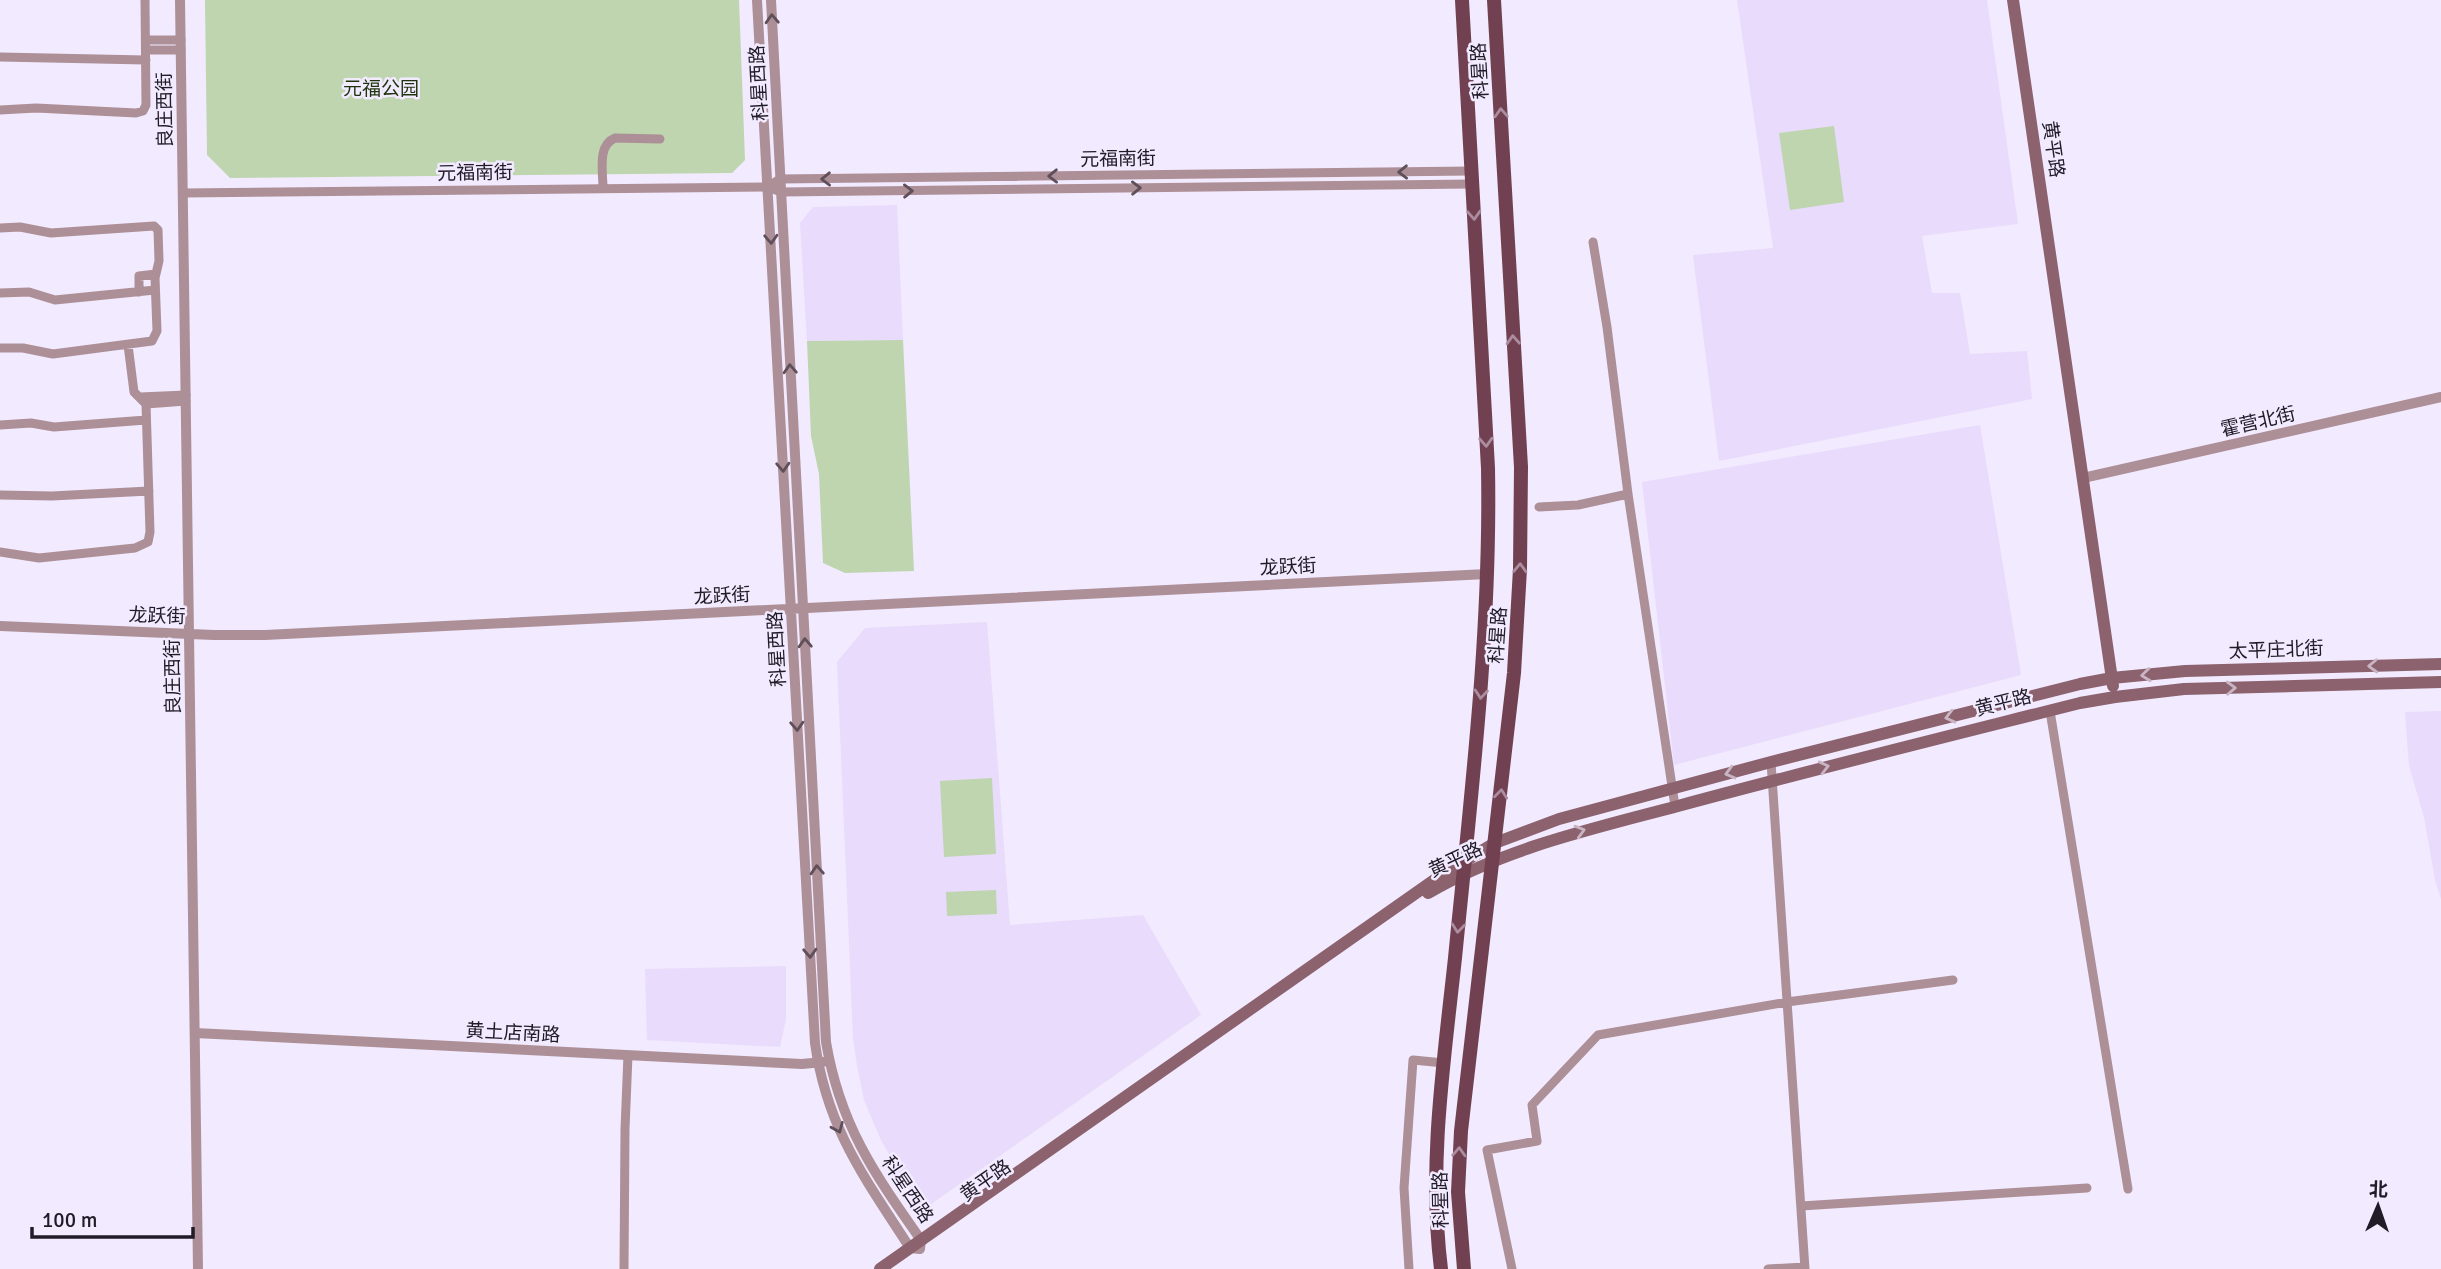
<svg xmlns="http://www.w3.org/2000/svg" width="2441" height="1269" viewBox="0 0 2441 1269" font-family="Signika,'Noto Sans SC',sans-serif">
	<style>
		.built { fill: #e9dbfb }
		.green { fill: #bed5b0 }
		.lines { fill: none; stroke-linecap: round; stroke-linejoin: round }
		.minor { stroke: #ad8f97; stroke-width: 9 }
		.tertiary { stroke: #ad8f97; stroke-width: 10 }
		.secondary { stroke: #8b626e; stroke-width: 12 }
		.primary { stroke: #724151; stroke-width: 14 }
		.oneway { stroke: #5f4f59 }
		.oneway2 { stroke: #ac8d9f }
		.oneway3 { stroke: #c9b4c4 }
		.labels { text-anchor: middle; stroke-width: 5; stroke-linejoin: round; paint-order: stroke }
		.street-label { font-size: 19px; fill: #201b27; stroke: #f2eafe }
		.park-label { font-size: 19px; fill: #1e330c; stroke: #f2eafe }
	</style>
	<rect width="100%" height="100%" fill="#f2eafe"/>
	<path class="built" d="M1737,0H1987L2018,224L1922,236L1932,293H1960L1970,354L2027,351L2032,399L1719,461L1693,255L1773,248Z
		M897,205L903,340L807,341L800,223L813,207Z
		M1980,425L2021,675L1674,765L1642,482Z
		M987,622L1010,925L1143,915L1201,1015L924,1209L918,1208L880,1138L864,1100L857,1066L853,1039L837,662L865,628Z
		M2441,711V899L2435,880L2424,817L2409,766L2405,712Z
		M786,966V1019L780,1047L647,1040L645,969Z"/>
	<path class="green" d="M205,0H739L745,160L732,173L230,178L207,155Z
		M1834,126L1844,202L1790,210L1779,133Z
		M903,340L914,571L845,573L823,563L819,474L811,436L807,341Z
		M992,778L996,854L944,857L940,781Z
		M996,890L997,914L947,916L946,892Z"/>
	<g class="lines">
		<path class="minor" d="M146,40H181
			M146,50H181
			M0,57L146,60
			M0,110L36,108L136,113L143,111L146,105L145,0
			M775,182L780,179L1471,171
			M603,188C603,172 597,145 615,138L660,139
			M183,193L768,187L781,192L1472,184
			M0,228L20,227L51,233L154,226L158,230L159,261L155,278L157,331L152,341L53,354L23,348H0
			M1593,242L1607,327L1628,494L1675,806
			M139,292V276L156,274
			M0,293L29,292L55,300L155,290
			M140,397L186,395
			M146,404L186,401
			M0,425L31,423L54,427L146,420
			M0,495L52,496L149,491
			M1539,507L1578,505L1628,494
			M0,552L39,558L135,548L148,542L150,532L146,404L134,392L128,345
			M2050,711L2128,1189
			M1771,762L1805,1269
			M1801,1206L2087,1188
			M624,1269L625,1129L628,1055
			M1409,1269L1404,1188L1413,1060L1444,1063
			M1512,1269L1487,1150L1537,1141L1532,1105L1598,1035L1787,1002L1953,980
			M1768,1269L1805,1267"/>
		<path class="tertiary" d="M180,0L198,1269
			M757,0L815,1043C827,1129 865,1178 910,1248L920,1249L921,1240C874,1173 840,1125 826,1042L771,0
			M2083,478L2441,397
			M0,626L214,635H265L1487,574
			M195,1033L802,1064L823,1062"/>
		<path class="secondary" d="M2013,0L2113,686
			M1428,893C1505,848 1592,829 1678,806C1811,770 1945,737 2080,703L2115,697L2184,689L2441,682
			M880,1269L1443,874L1495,843L1559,819L1771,762L2080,684L2112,678L2185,671L2441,664"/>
		<path class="primary" d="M1441,1269C1428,1165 1444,1061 1455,958C1471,795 1491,632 1488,468L1462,0
			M1464,1269L1458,1192L1461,1131L1514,673L1520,569L1521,467L1494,0"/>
	</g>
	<defs><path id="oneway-chevron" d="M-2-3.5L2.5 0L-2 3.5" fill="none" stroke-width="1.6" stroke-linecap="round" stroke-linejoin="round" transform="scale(1.75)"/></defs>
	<g class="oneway">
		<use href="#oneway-chevron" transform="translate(772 19) rotate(-93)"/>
		<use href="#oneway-chevron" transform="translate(1403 172) rotate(179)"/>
		<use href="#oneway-chevron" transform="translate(1053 176) rotate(179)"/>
		<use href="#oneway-chevron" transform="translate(826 179) rotate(179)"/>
		<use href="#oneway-chevron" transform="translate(1136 188) rotate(-1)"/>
		<use href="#oneway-chevron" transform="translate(908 191) rotate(-1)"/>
		<use href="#oneway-chevron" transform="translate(771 239) rotate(87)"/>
		<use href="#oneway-chevron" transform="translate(790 369) rotate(-93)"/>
		<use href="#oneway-chevron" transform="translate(783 467) rotate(87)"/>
		<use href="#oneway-chevron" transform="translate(805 643) rotate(-93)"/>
		<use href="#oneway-chevron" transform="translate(797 726) rotate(87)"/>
		<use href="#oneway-chevron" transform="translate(817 870) rotate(-93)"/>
		<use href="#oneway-chevron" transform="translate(810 953) rotate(87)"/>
		<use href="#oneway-chevron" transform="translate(838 1128) rotate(67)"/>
	</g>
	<g class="oneway2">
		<use href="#oneway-chevron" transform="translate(1501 113) rotate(-93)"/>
		<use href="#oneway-chevron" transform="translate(1474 215) rotate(87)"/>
		<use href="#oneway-chevron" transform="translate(1513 340) rotate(-93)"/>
		<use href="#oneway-chevron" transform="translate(1486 442) rotate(87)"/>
		<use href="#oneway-chevron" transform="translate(1520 568) rotate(-88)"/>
		<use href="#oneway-chevron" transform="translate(1481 694) rotate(95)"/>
		<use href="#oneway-chevron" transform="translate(1501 794) rotate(-84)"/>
		<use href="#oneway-chevron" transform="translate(1458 928) rotate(96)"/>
		<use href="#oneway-chevron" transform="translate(1459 1152) rotate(-87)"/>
	</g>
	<g class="oneway3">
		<use href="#oneway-chevron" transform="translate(2373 666) rotate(178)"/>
		<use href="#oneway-chevron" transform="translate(2146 675) rotate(174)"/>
		<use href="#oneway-chevron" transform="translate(2231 688) rotate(-2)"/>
		<use href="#oneway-chevron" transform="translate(1950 717) rotate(166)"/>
		<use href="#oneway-chevron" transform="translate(1824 767) rotate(-14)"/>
		<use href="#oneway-chevron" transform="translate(1730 773) rotate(165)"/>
		<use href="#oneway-chevron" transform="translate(1580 831) rotate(-16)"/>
	</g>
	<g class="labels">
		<g class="street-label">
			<text transform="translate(1479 71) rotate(-93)" y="7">科星路</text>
			<text transform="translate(758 83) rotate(-93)" y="7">科星西路</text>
			<text transform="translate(164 110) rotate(-91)" y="7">良庄西街</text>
			<text transform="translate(2054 149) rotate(82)" y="7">黄平路</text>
			<text transform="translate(1118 158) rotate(-1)" y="7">元福南街</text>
			<text transform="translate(475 172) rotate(-1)" y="7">元福南街</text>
			<text transform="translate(2258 421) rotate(-13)" y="7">霍营北街</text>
			<text transform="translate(1288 566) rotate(-3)" y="7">龙跃街</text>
			<text transform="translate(722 595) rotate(-3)" y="7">龙跃街</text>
			<text transform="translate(157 615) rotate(2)" y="7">龙跃街</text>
			<text transform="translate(1497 635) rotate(-86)" y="7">科星路</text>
			<text transform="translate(776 649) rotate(-93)" y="7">科星西路</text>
			<text transform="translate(2276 649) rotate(-2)" y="7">太平庄北街</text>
			<text transform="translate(172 677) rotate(-91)" y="7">良庄西街</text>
			<text transform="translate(2003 702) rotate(-14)" y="7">黄平路</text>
			<text transform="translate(1455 859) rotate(-25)" y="7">黄平路</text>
			<text transform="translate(513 1032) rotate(3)" y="7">黄土店南路</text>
			<text transform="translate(985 1180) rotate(-35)" y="7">黄平路</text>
			<text transform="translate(908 1189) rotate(56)" y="7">科星西路</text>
			<text transform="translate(1440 1200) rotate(-91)" y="7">科星路</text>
		</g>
		<g class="park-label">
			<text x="381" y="95">元福公园</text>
		</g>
	</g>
	<g transform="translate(2378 1206) rotate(2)" stroke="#f2eafe" stroke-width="5" paint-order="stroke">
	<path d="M0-5L12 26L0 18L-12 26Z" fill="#201b27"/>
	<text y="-10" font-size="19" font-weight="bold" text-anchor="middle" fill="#201b27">北</text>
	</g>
	<path d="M32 1227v10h161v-10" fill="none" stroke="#201b27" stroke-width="3.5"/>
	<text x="42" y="1227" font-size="21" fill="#201b27" stroke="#f2eafe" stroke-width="5" paint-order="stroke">100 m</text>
</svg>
